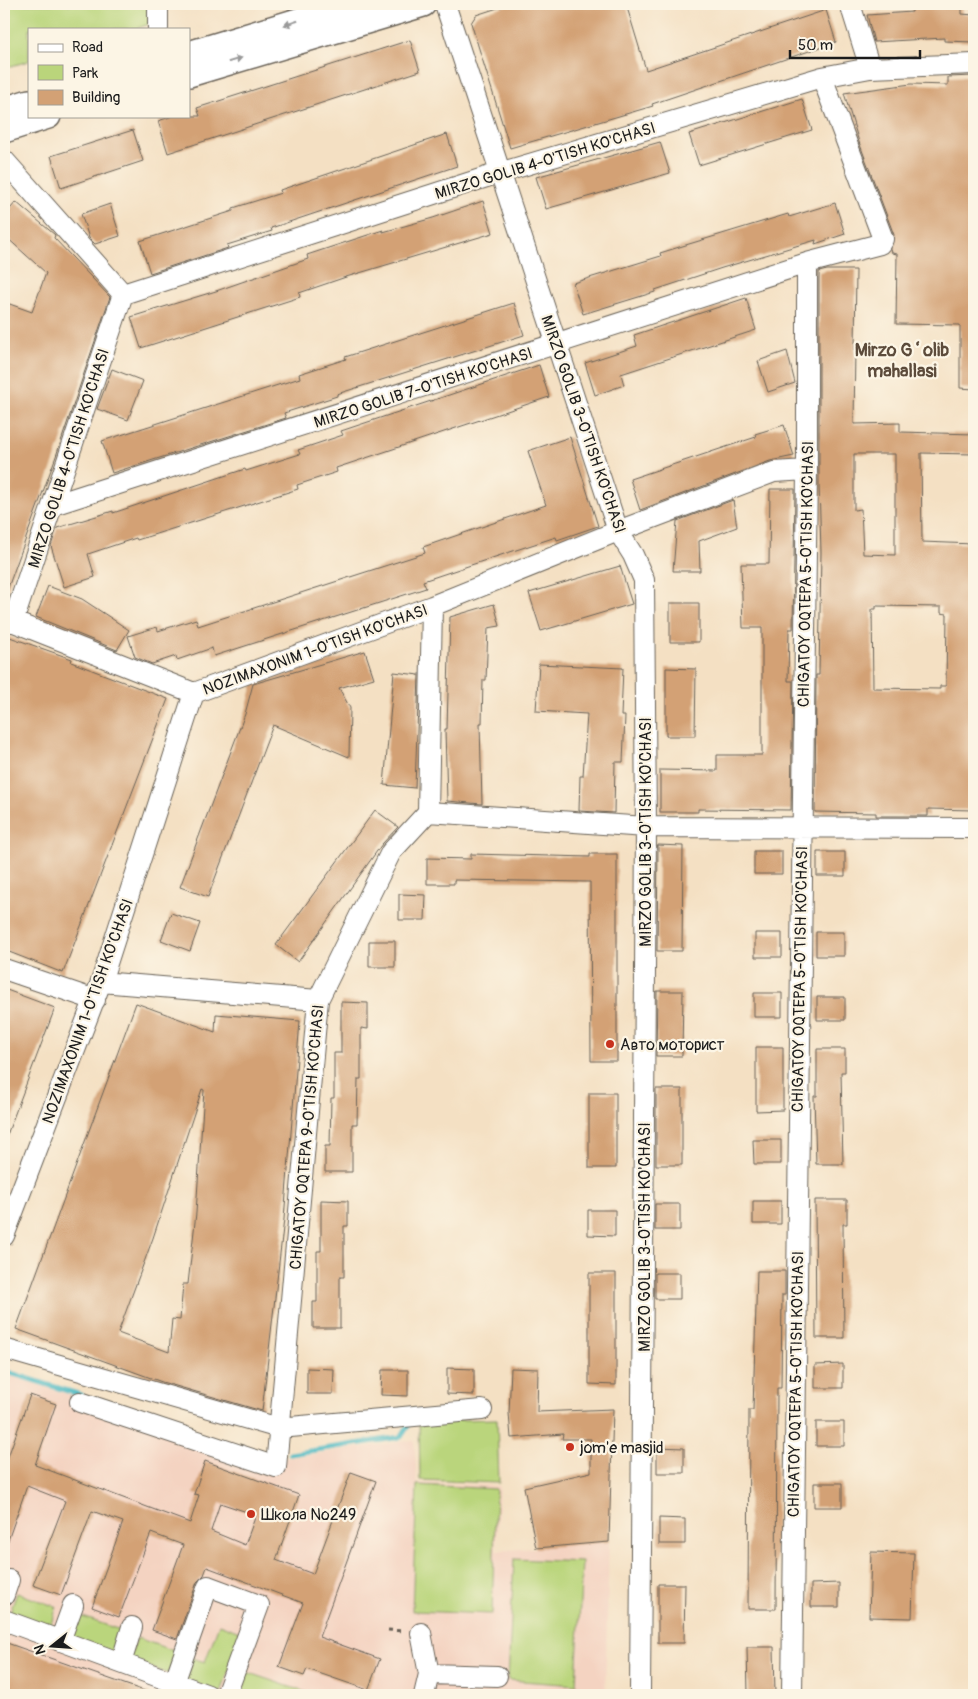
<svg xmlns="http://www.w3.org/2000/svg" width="978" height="1699" viewBox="0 0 978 1699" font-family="Pangolin,sans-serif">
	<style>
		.built { fill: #f4d3c1 }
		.green { fill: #bad57b; stroke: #6b784c }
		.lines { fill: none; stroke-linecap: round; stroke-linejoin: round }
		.stream { stroke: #4ab8c2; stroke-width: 5 }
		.building { fill: #d3a175; fill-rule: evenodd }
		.minor-casing { stroke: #686156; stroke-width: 22 }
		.major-casing { stroke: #686156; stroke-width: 28 }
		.path { stroke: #686156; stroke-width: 3; stroke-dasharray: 4 4; stroke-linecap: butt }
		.minor { stroke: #fff; stroke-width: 20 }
		.major { stroke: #fff; stroke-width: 25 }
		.oneway { fill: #999 }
		.poi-dot { fill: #c8321e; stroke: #fcf5e5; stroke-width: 2 }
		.labels { text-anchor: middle; stroke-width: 4.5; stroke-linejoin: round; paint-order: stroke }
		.street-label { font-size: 16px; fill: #1c1c1c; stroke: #fcf5e5 }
		.poi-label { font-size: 16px; fill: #1c1c1c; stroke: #fcf5e5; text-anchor: start }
		.neighbourhood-label { font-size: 18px; font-weight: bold; fill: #5c4b3b; stroke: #fcf5e5 }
	</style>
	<rect width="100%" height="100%" fill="#fcf5e5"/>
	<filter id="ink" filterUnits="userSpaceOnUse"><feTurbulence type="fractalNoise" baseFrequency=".02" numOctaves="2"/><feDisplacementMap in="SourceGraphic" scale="10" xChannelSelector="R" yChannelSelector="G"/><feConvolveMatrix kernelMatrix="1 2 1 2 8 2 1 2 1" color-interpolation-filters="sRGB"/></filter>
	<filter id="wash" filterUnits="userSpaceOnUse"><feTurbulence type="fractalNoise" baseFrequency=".0096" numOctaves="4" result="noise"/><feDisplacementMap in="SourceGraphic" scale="20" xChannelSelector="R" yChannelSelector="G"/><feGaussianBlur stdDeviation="1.12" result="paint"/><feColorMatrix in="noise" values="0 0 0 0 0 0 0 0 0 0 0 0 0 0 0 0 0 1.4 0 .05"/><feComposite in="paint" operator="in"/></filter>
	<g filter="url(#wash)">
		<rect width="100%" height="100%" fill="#f4e0c3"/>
		<path class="built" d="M10,1376L277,1459L414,1440L417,1483L499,1486L496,1551L609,1542L605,1695H157L4,1642V1397Z"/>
		<path class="green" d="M4,4H151L150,24L135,29H29V61L4,68Z
			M497,1419L499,1483L420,1480L419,1421Z
			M417,1485L496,1489L492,1614L412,1611Z
			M514,1559L582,1562L576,1685L508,1680Z
			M17,1593L57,1607L49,1629L9,1615Z
			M80,1616L120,1630L112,1653L72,1639Z
			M219,1624L242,1633L221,1693L181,1678L188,1657L205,1662Z
			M137,1638L177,1652L169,1674L129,1660Z
			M243,1671L314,1695H236Z"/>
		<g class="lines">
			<path class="stream" d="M4,1371L81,1395
				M290,1454L401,1437L410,1423"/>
		</g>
		<g id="blocks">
			<path class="building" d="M510,4H626L646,70L826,10L836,42L652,104L653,106L510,148L471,23L476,15Z
				M912,4H962V14L974,15V42L944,41V38L874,42L867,15L912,12Z
				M410,40L420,71L168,153L158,121L173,116H200L197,108Z
				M974,76V389L960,388V325L896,324L897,254L892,253L891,249L894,235L859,142L844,93L911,84L948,85V77Z
				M802,99L812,130L699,165L689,134Z
				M133,130L143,161L61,188L51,156Z
				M447,134L457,166L271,228L272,231L227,245L228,248L150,273L140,241L233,211V208L281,193L280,190Z
				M660,142L670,173L546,209L536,177Z
				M483,201L493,233L346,277L299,293L300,297L141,348L131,317L216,291L308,259L307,255L383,230V232L433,218Z
				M16,202L55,235L54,238L110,297L56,456L6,593H4V302L32,312L46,273L4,235V216Z
				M835,203L845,234L815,244L816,240L722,268L655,290V292L583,314L573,283L661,256L660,253L689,244L788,214L789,217Z
				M110,204L120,236L95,244L89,238L81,214Z
				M827,270H856L854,424L900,423V432L974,434V454L921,453L922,542L974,544V810L928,809V816H876V813L815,812L816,675H819L821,552L819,484V272ZM854,454H895V555L863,554L861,509L854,510ZM876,606L941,607V613L947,614L946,686H940V689L873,688L872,609H876Z
				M746,298L756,330L621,374L624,385L595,395L585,363L637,346L634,335Z
				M514,303L524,335L337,394V396L284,413L286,418L112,473L102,441L300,378L299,374L346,359L345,357Z
				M787,351L795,383L768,392L758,361Z
				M539,365L549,397L336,468L337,472L297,485L298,489L137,540L136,538L88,554L95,577L64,587L51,546L57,528L113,511V513L245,469L246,471L300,454L298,450L343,435L341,431Z
				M112,369L143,381L128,420L97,409Z
				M784,425L794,456L770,461L640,510L630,479L756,437L755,434Z
				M570,437L598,526L557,540L556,537L507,553L423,581L426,588L214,656L212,648L177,660L176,656L152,664L135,657L128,636L157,627L158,631L196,619L198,626L425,553L423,547L546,505L528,451Z
				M770,489H795L793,629H789L788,681H793L791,810L698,809V812H660V770L717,771V755H762V628H743L741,564H769Z
				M733,500L737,527L699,541L700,571H673L677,521Z
				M620,566L632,604L541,631L529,593Z
				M48,586L82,599L129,630L117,650L36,617Z
				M670,603H699V642H670Z
				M494,604L500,626L488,628L486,680H483L482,723H480L482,804L447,801L445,729H447L450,617Z
				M4,635L72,659L71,662L168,699L63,973L4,950Z
				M365,651L374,678L339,688L350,708L349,757L273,725L208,897L180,887L245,714L253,684Z
				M539,664L623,668L621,716H625L623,762H615L614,813L579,811L580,776H583L587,714L536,711Z
				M666,668L696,669L695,736H666Z
				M394,672L419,675L415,788L384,785Z
				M375,810L398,827L382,844L298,962L276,945Z
				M658,845L683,846L682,951H657Z
				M754,851H782V874H754Z
				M817,852H845V876H817Z
				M471,854L590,857V854H617V1061H591L590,882L454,880V884H427V858L471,859Z
				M399,894L426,895L425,920H399Z
				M171,913L200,923L190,951L161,940Z
				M816,932H844V956H816Z
				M755,933H782V957H755Z
				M369,941H395V967H369Z
				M4,989L55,1008L5,1140H4Z
				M657,991H683L682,1056H656Z
				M754,993H782V1017H754Z
				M817,997H845V1020H817Z
				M341,1002L368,1003V1029L361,1028V1079H358L357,1124H352V1172H325V1146H330L331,1098H334V1053H341Z
				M136,1003L215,1032L216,1014L300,1021L284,1219L262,1411L162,1382L16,1329ZM202,1089L204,1090L196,1213L188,1284H183L180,1320L172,1319L169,1352L118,1333L153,1238Z
				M756,1047H783V1110L756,1111Z
				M817,1049H845V1072H841L843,1164H816L814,1096H817Z
				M656,1089H682V1165H656Z
				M589,1093H616V1168H589Z
				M753,1140H781V1164H754Z
				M321,1200L348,1201V1226H344V1277H340V1328H313V1302H317V1251H321Z
				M815,1200H847V1224H843L844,1338H816Z
				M753,1201H781V1224H753Z
				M655,1204H680V1230H655Z
				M588,1210H615V1236L588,1235Z
				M757,1271H785V1295H782L781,1388H777L776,1609H748L749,1410H753Z
				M589,1273H616V1385L589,1384Z
				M655,1273H680V1299H655Z
				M843,1364V1388H815V1365Z
				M307,1368L334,1369L333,1394H307Z
				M447,1368L474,1369V1395L447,1394Z
				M511,1368L538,1369L537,1412L613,1409L609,1542L536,1548L524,1487L591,1472V1439H562L563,1434L511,1438L509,1413Z
				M382,1370H408V1396L381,1395Z
				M30,1395L56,1404L35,1465L190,1523L199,1495L194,1494L205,1461L299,1495L276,1560L313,1574L351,1472L376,1481L319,1637L380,1659L368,1690L307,1669L304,1676L279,1667L303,1603L207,1567L204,1575L197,1582L177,1639L152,1630L183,1545L151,1533L119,1617L92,1607L123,1522L92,1511L61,1595L33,1585L65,1501L27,1486L6,1546H4V1468ZM220,1503L256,1515L245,1545L211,1531Z
				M816,1422H844V1446H816Z
				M657,1447L684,1448V1473H657Z
				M814,1483H842V1507H814Z
				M659,1518L685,1519V1544H659Z
				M871,1552L914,1553L912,1618L869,1617Z
				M839,1583V1607H811V1584Z
				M658,1584H685L684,1643H658Z
				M4,1642L150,1693V1695H4Z
				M747,1647H774L775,1695H748Z"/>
		</g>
	</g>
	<g filter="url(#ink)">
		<use href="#blocks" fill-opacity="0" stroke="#686156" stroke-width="1"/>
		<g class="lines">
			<defs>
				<path id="minor" d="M158,4V29
					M445,4L618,531L633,555L644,580L646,827L640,1695
					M850,4L870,68
					M4,160L123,294
					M123,294L499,173L822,77L870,68L974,64
					M53,505L807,263L880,244L883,239L822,77
					M4,618L194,693
					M13,622L123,294
					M194,693L432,606L618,531L774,472L807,470
					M428,812L646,827L974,828
					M4,969L95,1000
					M101,982L318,1000
					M4,1236L101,982L194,693
					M4,1349L279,1428L482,1410
					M80,1402L276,1467L318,1000L391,852L428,812L432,606
					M4,1595L9,1580
					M4,1620L208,1695
					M421,1633L429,1674
					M60,1641L73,1605
					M121,1663L132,1627
					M174,1683L208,1586L259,1605L226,1695
					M424,1695L429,1674L497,1676
					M792,1695L807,470V263"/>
				<path id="major" d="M189,54L354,4
					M189,74L423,4
					M4,110L29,102
					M4,130L48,116"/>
			</defs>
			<use href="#minor" class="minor-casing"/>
			<use href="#major" class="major-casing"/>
			<path class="path" d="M388,1630L403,1631"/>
			<use href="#minor" class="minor"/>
			<use href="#major" class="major"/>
		</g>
		<defs><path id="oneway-solid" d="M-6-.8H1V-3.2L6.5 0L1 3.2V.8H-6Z" transform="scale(1.25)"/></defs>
		<g class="oneway">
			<use href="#oneway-solid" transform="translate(291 23) rotate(163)"/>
			<use href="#oneway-solid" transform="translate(235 60) rotate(-17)"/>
		</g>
	</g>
	<g class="poi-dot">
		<circle cx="610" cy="1044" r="5"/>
		<circle cx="570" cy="1447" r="5"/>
		<circle cx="251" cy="1514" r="5"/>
	</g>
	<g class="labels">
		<g class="street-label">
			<text transform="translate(545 160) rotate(-17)" y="6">MIRZO GOLIB 4-O'TISH KO'CHASI</text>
			<text transform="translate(423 387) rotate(-18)" y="6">MIRZO GOLIB 7-O'TISH KO'CHASI</text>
			<text transform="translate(584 424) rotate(71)" y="6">MIRZO GOLIB 3-O'TISH KO'CHASI</text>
			<text transform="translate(68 458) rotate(-72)" y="6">MIRZO GOLIB 4-O'TISH KO'CHASI</text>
			<text transform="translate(805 574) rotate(-89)" y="6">CHIGATOY OQTEPA 5-O'TISH KO'CHASI</text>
			<text transform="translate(315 649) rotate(-20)" y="6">NOZIMAXONIM 1-O'TISH KO'CHASI</text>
			<text transform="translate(645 832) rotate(-90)" y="6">MIRZO GOLIB 3-O'TISH KO'CHASI</text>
			<text transform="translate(799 979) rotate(-89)" y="6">CHIGATOY OQTEPA 5-O'TISH KO'CHASI</text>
			<text transform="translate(87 1011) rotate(-70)" y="6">NOZIMAXONIM 1-O'TISH KO'CHASI</text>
			<text transform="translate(306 1137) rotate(-85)" y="6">CHIGATOY OQTEPA 9-O'TISH KO'CHASI</text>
			<text transform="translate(644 1237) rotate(-90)" y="6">MIRZO GOLIB 3-O'TISH KO'CHASI</text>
			<text transform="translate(795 1384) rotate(-89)" y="6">CHIGATOY OQTEPA 5-O'TISH KO'CHASI</text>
		</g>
		<g class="poi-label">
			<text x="620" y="1050">Авто моторист</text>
			<text x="580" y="1453">jom'e masjid</text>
			<text x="261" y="1520">Школа №249</text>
		</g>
		<g class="neighbourhood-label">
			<text x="902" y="356">Mirzo Gʻolib<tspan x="902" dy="21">mahallasi</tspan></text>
		</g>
	</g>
	<rect width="978" height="1699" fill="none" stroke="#fcf5e5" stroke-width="20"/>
	<rect x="28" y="28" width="162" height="90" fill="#fcf5e5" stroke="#a29e95"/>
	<rect x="38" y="44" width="25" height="8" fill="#ffffff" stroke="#a29e95"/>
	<text x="72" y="52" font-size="15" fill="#1c1c1c">Road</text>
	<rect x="38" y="65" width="25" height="15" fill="#bad57b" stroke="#a29e95"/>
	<text x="72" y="78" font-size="15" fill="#1c1c1c">Park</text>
	<rect x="38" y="90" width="25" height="15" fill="#d3a175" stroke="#a29e95"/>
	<text x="72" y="102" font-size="15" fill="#1c1c1c">Building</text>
	<g transform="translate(52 1646) rotate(253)" stroke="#fcf5e5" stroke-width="4" paint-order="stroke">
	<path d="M0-4L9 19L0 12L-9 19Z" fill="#1c1c1c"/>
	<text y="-8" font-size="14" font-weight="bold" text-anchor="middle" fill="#1c1c1c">N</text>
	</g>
	<path d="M790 50v8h130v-8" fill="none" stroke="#1c1c1c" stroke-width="2.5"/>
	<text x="798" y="50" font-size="15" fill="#1c1c1c" stroke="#fcf5e5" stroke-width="4" paint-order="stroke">50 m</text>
</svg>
